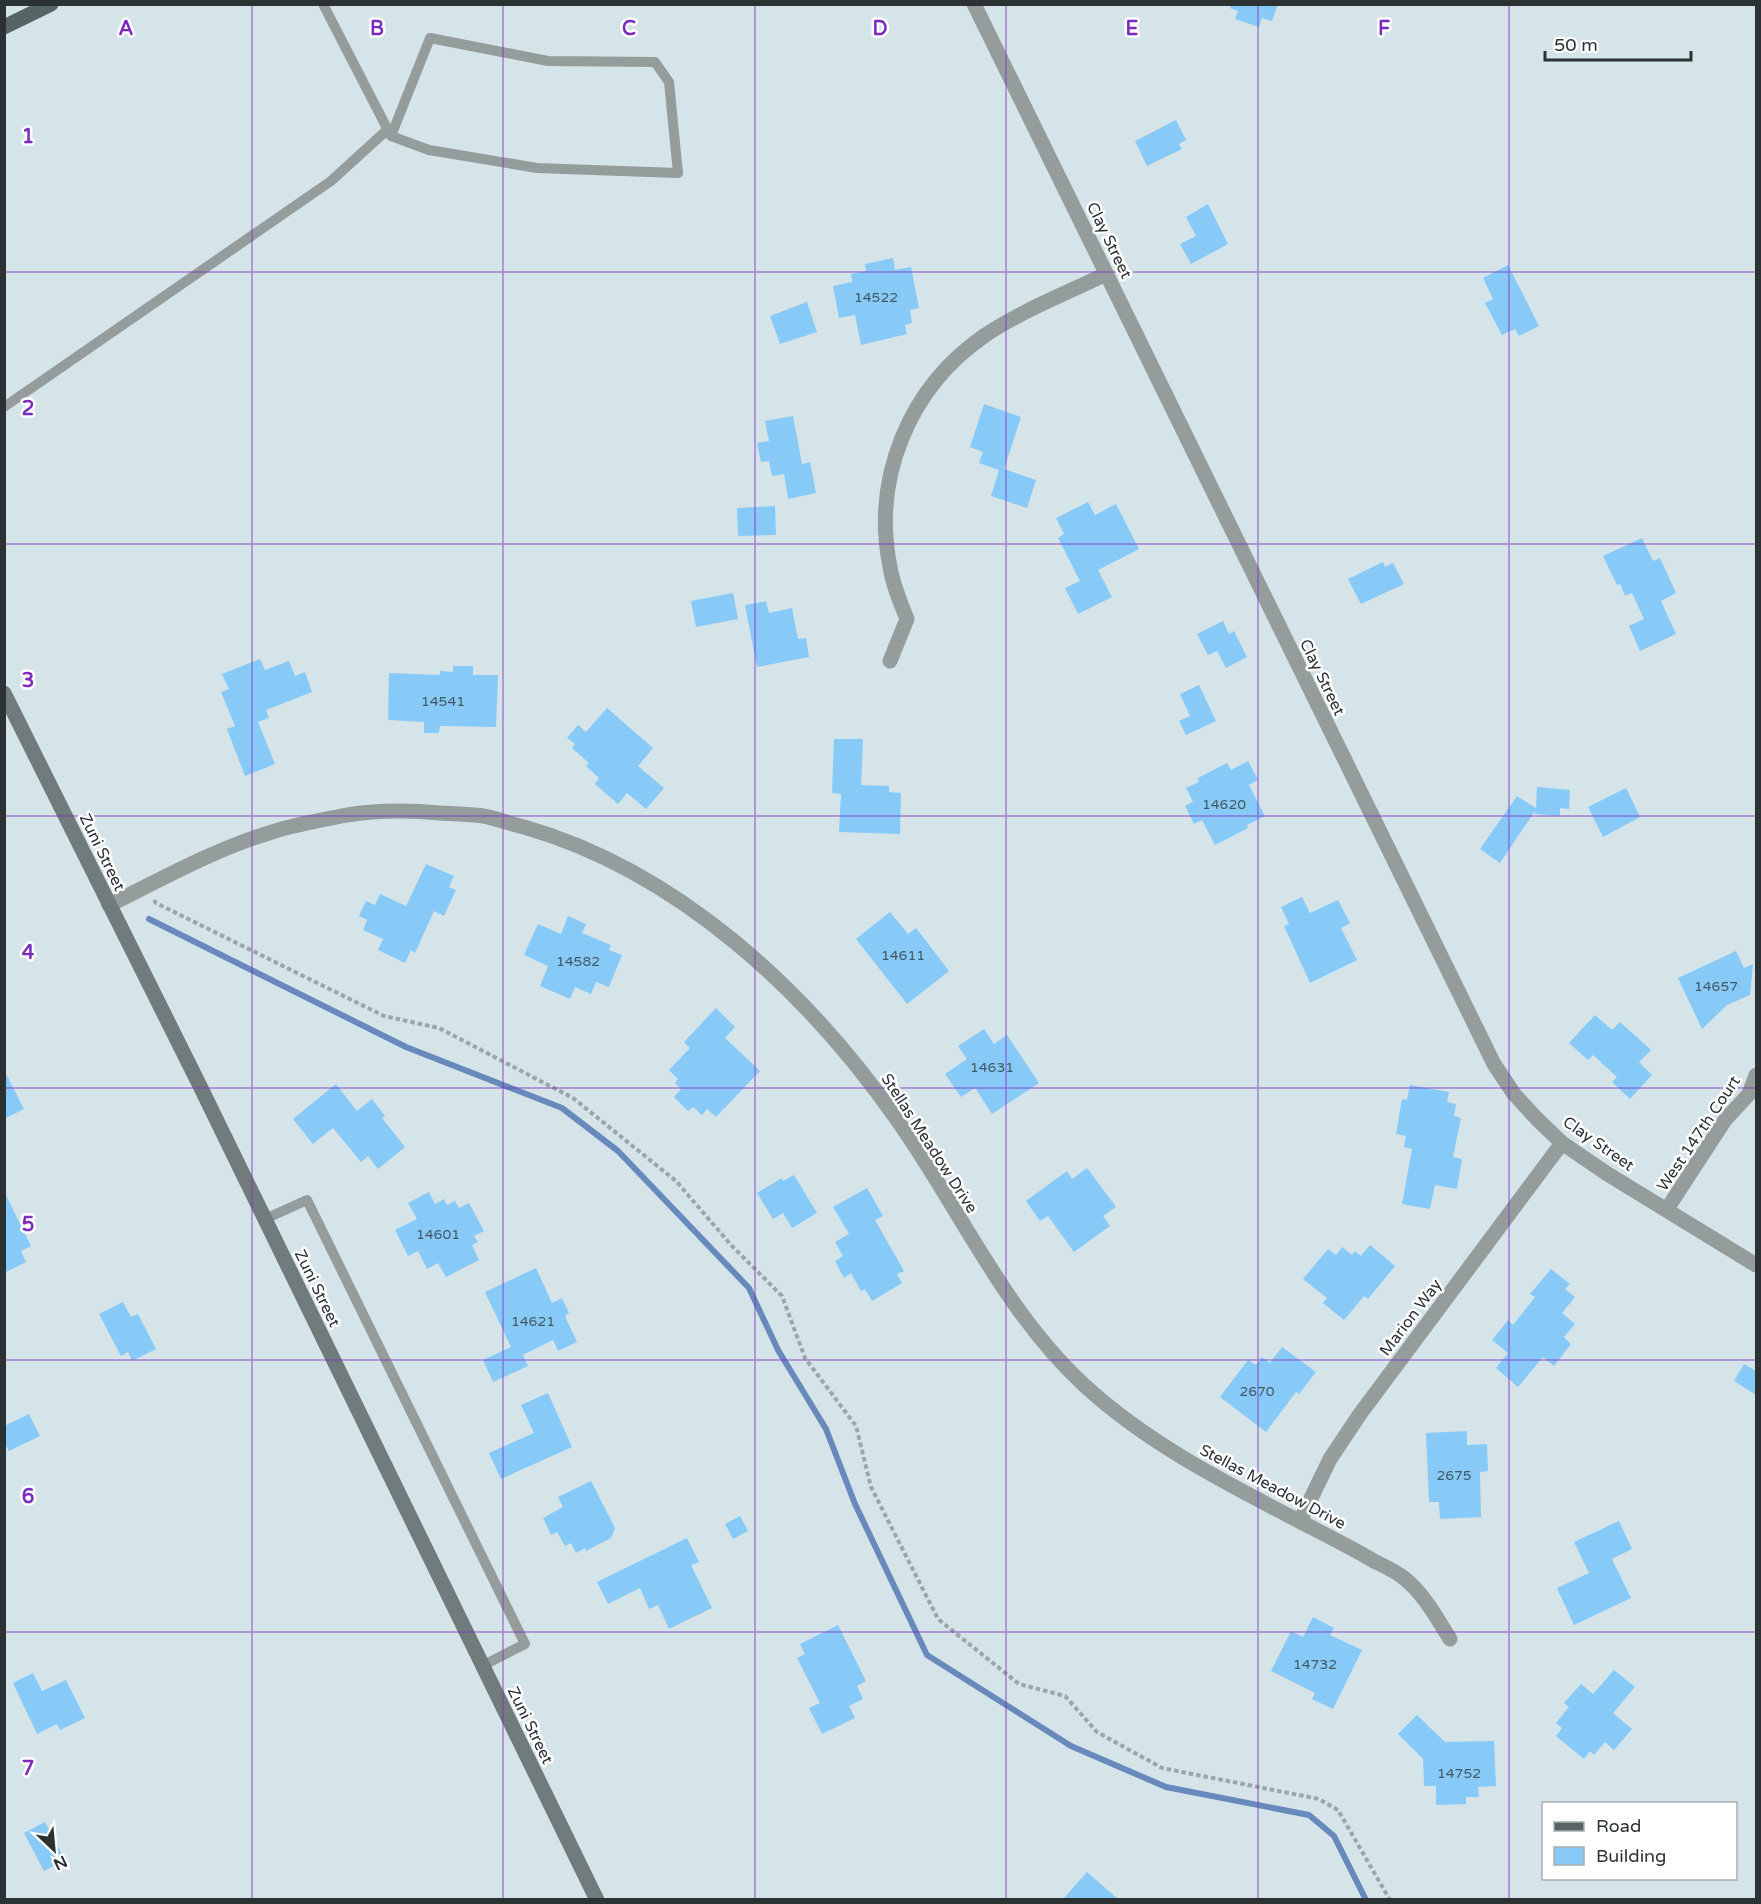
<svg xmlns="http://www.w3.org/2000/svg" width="1761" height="1904" viewBox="0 0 1761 1904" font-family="'Varela Round',sans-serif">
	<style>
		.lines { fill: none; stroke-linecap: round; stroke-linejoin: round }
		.stream { stroke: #6889bc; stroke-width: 6 }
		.building { fill: #88caf7 }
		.path { stroke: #99a6aa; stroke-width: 4; stroke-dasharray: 4.5 3; stroke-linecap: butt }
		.lane { stroke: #959c9c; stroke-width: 10 }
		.street { stroke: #959c9c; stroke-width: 15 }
		.secondary { stroke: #717b7b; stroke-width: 15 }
		.primary { stroke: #576464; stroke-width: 15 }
		.grid { fill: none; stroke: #7b2cbf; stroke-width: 1.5; stroke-opacity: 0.55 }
		.labels { text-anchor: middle; stroke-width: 5; stroke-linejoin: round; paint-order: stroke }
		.number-label { font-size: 14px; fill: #435865 }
		.street-label { font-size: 16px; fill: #2c3234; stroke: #fff }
		.grid-label { font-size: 20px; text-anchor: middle; font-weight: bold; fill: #7b2cbf; stroke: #fff; stroke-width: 5; stroke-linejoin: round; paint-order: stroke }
	</style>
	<rect width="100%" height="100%" fill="#d4e4e9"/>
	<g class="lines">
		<path class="stream" d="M149,919L406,1047L562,1108L618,1151L749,1288L778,1350L826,1429L855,1504L927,1655L1071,1746L1166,1787L1309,1815L1334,1836L1366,1900"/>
	</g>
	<path class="building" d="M1230,4H1278L1272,21L1262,18L1259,27L1235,19L1238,11L1230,8Z
		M1176,120L1186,140L1179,144L1182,149L1147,166L1135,141Z
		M1208,204L1228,244L1191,264L1180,244L1196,236L1186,217Z
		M893,258L895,270L911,267L919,308L910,310L912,323L905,325L907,334L861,345L855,315L839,318L833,286L852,282L851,274L866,271L865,264Z
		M1508,265L1539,326L1519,336L1515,329L1502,335L1485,303L1493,299L1483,278Z
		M807,302L817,332L780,344L770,316Z
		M984,404L1021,417L1004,469L1036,480L1027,508L991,496L999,470L979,463L983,452L970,447Z
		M793,416L802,464L810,462L816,493L788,499L784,474L772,476L769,461L761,462L757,443L769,441L765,421Z
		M1088,502L1095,515L1116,504L1139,549L1098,570L1112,597L1078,614L1065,588L1080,581L1058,538L1064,534L1056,518Z
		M775,506L776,535L738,536L737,508Z
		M1642,538L1653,561L1660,558L1676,593L1661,601L1676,634L1640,651L1629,626L1644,619L1632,593L1625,596L1620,584L1617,585L1603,556Z
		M1383,562L1385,567L1393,563L1404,584L1361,604L1348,579Z
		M733,593L738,619L696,627L691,601Z
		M766,601L769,613L792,608L798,639L806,638L809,657L757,667L745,605Z
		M1223,621L1229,634L1234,631L1247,657L1226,668L1217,651L1208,655L1197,634Z
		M260,659L265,670L289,661L295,676L305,672L312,692L266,710L269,718L258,722L275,764L245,776L227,729L235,726L221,692L229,689L222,674Z
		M453,666H473V675H498L496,727L440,726L439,733H424V722L388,720L389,673L440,675V671L453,672Z
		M1199,685L1216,721L1186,735L1179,721L1190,716L1180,694Z
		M607,708L653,748L638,766L664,788L646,809L627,793L618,804L595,784L599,778L586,766L589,763L572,748L575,744L567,738L578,725L586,732Z
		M834,739H863L861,785L889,786V792L901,793L900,834L839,832L841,794L832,793Z
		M1248,761L1258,780L1249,785L1265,816L1247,825L1248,828L1215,845L1202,820L1194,824L1185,806L1193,802L1186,788L1199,782L1198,778L1227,763L1231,770Z
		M1537,787L1570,790L1569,809L1560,808V816L1535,814V811L1500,863L1480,849L1517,796L1536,808Z
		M1626,788L1640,817L1603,837L1588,807Z
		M426,864L454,876L449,887L456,890L444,916L434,911L415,953L411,950L405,963L378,950L383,939L363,930L367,920L359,916L366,901L375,905L380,894L406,906Z
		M1302,897L1310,913L1338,900L1350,923L1341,928L1357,960L1310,983L1284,926L1289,924L1281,907Z
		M890,912L908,934L916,928L949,971L907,1004L856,939Z
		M568,916L586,924L582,933L611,945L609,950L622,955L609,987L596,982L591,994L575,987L570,999L540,986L548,966L524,955L538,924L561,934Z
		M1736,951L1744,968L1753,964L1750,995L1727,1005L1702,1029L1678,978Z
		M716,1008L735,1027L725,1038L760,1071L716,1117L707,1109L702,1115L693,1107L688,1111L674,1097L681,1089L675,1083L678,1079L669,1070L690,1048L684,1042Z
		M1595,1015L1612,1030L1620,1022L1651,1050L1639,1062L1652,1075L1630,1099L1612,1082L1617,1077L1593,1055L1588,1060L1569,1043Z
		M984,1029L994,1044L1007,1035L1039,1083L992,1114L975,1088L961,1097L945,1074L967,1059L958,1046Z
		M4,1070L24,1109L4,1119Z
		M336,1084L357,1111L372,1099L385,1116L382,1118L405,1147L378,1169L368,1156L361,1162L333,1128L313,1144L293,1119Z
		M1410,1085L1449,1092L1447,1102L1456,1104L1454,1116L1461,1118L1453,1157L1462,1159L1457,1189L1435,1185L1430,1209L1402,1204L1412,1149L1404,1147L1406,1136L1396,1134L1402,1099L1407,1100Z
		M1087,1168L1116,1207L1103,1216L1110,1226L1074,1252L1048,1216L1040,1221L1026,1201L1067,1171L1072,1179Z
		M794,1175L817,1213L792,1228L783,1213L773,1219L757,1193L782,1178L783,1181Z
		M867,1188L883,1216L875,1220L904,1271L897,1274L902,1283L872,1301L865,1289L861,1291L851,1273L844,1278L835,1261L843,1256L835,1242L849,1234L833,1207Z
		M4,1191L31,1246L21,1251L26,1262L4,1273Z
		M429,1192L435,1204L444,1199L447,1205L455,1201L459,1208L469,1203L484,1231L474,1236L478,1242L472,1245L479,1260L446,1277L438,1263L427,1269L418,1251L408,1256L395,1230L417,1219L408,1203Z
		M1370,1245L1395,1266L1368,1299L1364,1296L1344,1320L1323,1303L1327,1298L1303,1279L1328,1249L1336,1255L1342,1247L1352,1255L1355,1251L1361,1256Z
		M536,1268L552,1303L562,1298L569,1313L565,1316L577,1342L558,1351L553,1340L523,1355L528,1366L493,1382L483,1360L511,1347L485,1292Z
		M1551,1269L1570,1284L1565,1289L1575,1297L1562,1313L1575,1324L1564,1337L1571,1344L1554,1366L1543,1357L1518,1387L1496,1368L1508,1353L1492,1340L1508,1320L1513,1325L1535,1297L1530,1294Z
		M123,1302L131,1317L138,1314L156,1349L132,1361L128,1352L121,1356L99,1314Z
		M1282,1347L1316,1372L1299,1394L1296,1392L1266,1432L1220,1397L1248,1360L1256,1365L1262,1357L1270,1363Z
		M1744,1364L1756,1371V1395L1734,1381Z
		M548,1393L572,1447L501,1479L489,1453L534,1433L521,1405Z
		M29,1414L40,1436L9,1451L4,1442V1426Z
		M1467,1431V1445L1487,1444L1488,1471L1480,1472L1481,1517L1440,1519L1439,1502H1429L1426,1433Z
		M591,1481L615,1528L611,1538L586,1551L585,1548L576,1553L571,1543L565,1546L557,1532L551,1535L543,1518L563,1507L558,1497Z
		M740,1516L748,1531L733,1539L725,1524Z
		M1619,1521L1632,1549L1612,1559L1631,1598L1574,1625L1557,1588L1589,1573L1574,1542Z
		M687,1538L699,1562L691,1565L712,1608L669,1629L658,1605L649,1609L640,1588L608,1604L597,1582Z
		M1313,1617L1334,1628L1330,1635L1362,1650L1333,1709L1312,1699L1315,1693L1271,1671L1291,1631L1303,1637Z
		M838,1625L866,1681L857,1686L863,1699L849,1706L855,1718L822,1734L809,1708L820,1703L797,1658L805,1654L800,1644Z
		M1614,1670L1635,1687L1613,1713L1632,1729L1614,1750L1605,1742L1594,1755L1590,1751L1584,1759L1556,1736L1562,1728L1556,1723L1569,1707L1564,1703L1581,1684L1593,1694Z
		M33,1673L42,1691L66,1680L85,1718L60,1730L57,1724L37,1734L13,1683Z
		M1417,1715L1445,1742L1494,1741L1496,1786L1478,1787L1479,1797H1466V1804L1436,1805V1786H1424L1423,1759L1398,1734Z
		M45,1822L65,1860L44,1871L24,1833Z
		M1087,1872L1118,1899H1063Z"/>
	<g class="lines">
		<path class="path" d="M154,900L156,903L384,1016L439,1028L573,1098L676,1181L731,1245L782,1296L805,1358L856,1426L871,1487L938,1619L1019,1684L1065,1696L1097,1732L1162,1768L1319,1799L1338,1810L1390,1900"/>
		<path class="lane" d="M323,4L391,136L429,150L537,168L678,173L669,82L655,62L548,61L430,38L391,136
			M4,407L331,181L387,130
			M265,1219L307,1200L525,1644L482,1666"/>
		<path class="street" d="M974,4L1494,1064L1514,1094L1537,1119L1562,1143L1606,1173L1756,1265
			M890,661L907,619C900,602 893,585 890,567C872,478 909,388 984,336C1019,312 1067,293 1106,274
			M109,905C162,879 215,849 272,832C296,824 322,820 347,815C378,810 409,810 440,813C454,814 469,814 483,816C496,818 510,824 524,827C678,871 808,992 898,1121C960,1209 1004,1311 1084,1385C1147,1443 1224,1482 1299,1521C1324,1534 1350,1547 1374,1561C1384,1566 1395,1571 1404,1578C1424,1594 1436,1617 1450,1639
			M1667,1209L1725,1120L1749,1094L1756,1075
			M1300,1521L1330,1459L1360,1414L1562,1143"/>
		<path class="secondary" d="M4,693L200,1086L597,1900"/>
		<path class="primary" d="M4,27L51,4"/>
	</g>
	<path class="grid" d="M252,4V1900M503,4V1900M755,4V1900M1006,4V1900M1258,4V1900M1509,4V1900M4,272H1756M4,544H1756M4,816H1756M4,1088H1756M4,1360H1756M4,1632H1756"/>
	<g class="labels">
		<g class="number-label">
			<text x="876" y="302">14522</text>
			<text x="443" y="706">14541</text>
			<text x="1224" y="809">14620</text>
			<text x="903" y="960">14611</text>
			<text x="578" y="966">14582</text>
			<text x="1716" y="991">14657</text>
			<text x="992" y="1072">14631</text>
			<text x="438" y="1239">14601</text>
			<text x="533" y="1326">14621</text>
			<text x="1257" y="1396">2670</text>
			<text x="1454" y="1480">2675</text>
			<text x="1315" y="1669">14732</text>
			<text x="1459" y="1778">14752</text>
		</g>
		<g class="street-label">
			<text transform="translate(1110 240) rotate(64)" y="6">Clay Street</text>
			<text transform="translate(1323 677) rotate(64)" y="6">Clay Street</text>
			<text transform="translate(103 852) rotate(64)" y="6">Zuni Street</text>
			<text transform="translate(1698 1133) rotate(-56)" y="6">West 147th Court</text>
			<text transform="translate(930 1143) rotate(57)" y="6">Stellas Meadow Drive</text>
			<text transform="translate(1599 1143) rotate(35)" y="6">Clay Street</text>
			<text transform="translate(318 1288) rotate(64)" y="6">Zuni Street</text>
			<text transform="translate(1410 1317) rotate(-53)" y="6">Marion Way</text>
			<text transform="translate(1273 1486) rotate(28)" y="6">Stellas Meadow Drive</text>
			<text transform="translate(531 1725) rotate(64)" y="6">Zuni Street</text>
		</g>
	</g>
	<g class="grid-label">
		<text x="126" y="35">A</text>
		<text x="377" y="35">B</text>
		<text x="629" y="35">C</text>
		<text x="880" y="35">D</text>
		<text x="1132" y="35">E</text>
		<text x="1384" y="35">F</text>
		<text x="28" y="143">1</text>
		<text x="28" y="415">2</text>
		<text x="28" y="687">3</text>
		<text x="28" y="959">4</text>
		<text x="28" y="1231">5</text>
		<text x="28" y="1503">6</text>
		<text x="28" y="1775">7</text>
	</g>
	<rect width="1761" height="1904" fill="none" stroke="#2c3234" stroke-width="12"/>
	<rect x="1542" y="1802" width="195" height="78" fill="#ffffff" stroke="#abadae" stroke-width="1.5"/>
	<rect x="1554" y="1822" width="30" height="9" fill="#576464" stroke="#abadae" stroke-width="1.5"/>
	<text x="1596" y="1832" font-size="18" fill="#2c3234">Road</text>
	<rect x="1554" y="1847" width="30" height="18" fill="#88caf7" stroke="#abadae" stroke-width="1.5"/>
	<text x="1596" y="1862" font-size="18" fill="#2c3234">Building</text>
	<g transform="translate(54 1850) rotate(154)" stroke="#ffffff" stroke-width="4.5" paint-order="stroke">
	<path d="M0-4.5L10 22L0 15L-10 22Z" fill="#2c3234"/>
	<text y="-9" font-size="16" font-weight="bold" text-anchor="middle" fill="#2c3234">N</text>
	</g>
	<path d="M1545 51v9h146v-9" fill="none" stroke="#2c3234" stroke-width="3"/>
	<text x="1554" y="51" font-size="18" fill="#2c3234" stroke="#ffffff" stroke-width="4.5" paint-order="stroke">50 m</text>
</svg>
